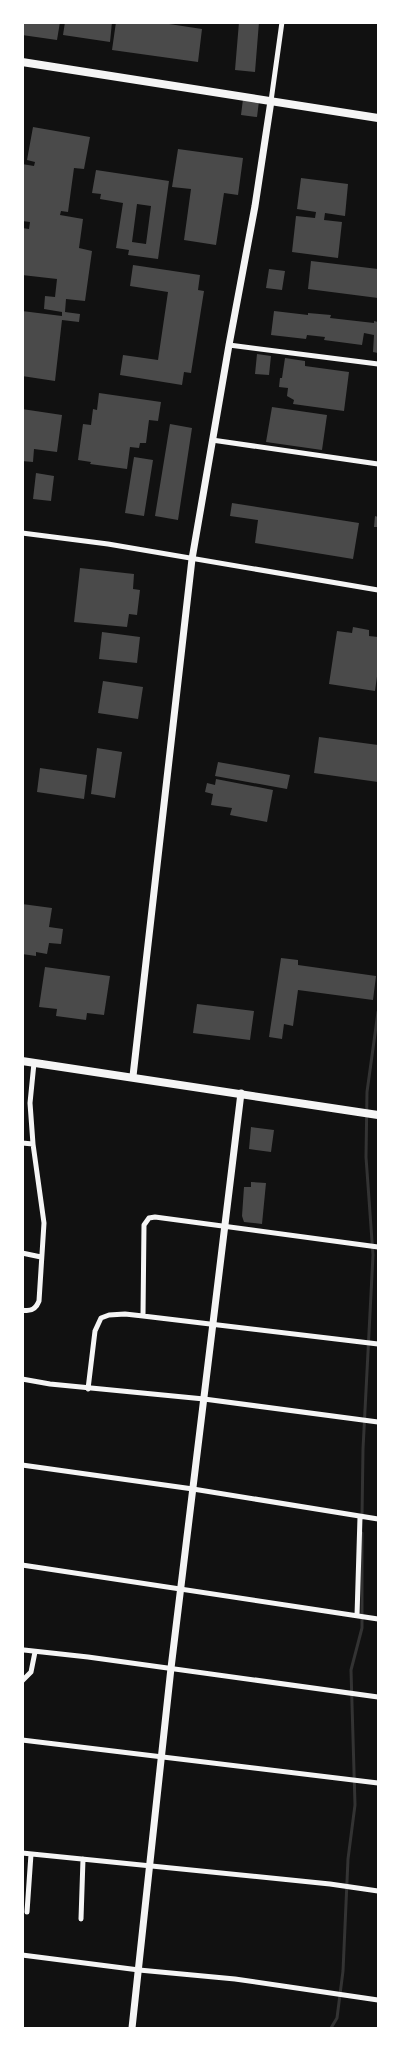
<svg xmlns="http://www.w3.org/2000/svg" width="401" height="2051" viewBox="0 0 401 2051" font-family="'Zilla Slab',serif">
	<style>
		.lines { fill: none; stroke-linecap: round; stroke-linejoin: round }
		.stream { stroke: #333; stroke-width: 3 }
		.building { fill: #4a4a4a; fill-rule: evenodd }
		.minor { stroke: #f5f5f5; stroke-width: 5 }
		.tertiary { stroke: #f5f5f5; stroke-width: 7 }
		.secondary { stroke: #f5f5f5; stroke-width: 8 }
	</style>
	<rect width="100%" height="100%" fill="#111"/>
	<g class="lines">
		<path class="stream" d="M362,1517L363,1449L373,1255L366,1157L367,1092L378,1012
			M331,2028L337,2018L343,1971L348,1859L355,1805L351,1670L362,1628V1533"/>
	</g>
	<path class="building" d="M22,22H60L57,40L22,35Z
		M65,22H112L110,42L63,35Z
		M116,22H156L202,29L198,62L112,50Z
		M239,22H259L255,72L235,70Z
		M243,99L259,101L257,117L241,115Z
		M33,127L90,137L84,169L74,168L68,212L61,211L60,215L83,219L79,248L92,251L85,301L66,299L65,312L80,314L79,322L62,320L55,381L22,376V311L62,316V312L44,309L45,296L55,297L57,279L22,275V228L29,229L30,222L22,221V164L34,166L35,162L27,160Z
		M178,149L243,158L238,195L224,193L216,245L184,240L191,189L172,187Z
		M96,170L169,181L158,259L128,255L129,250L116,248L123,203L100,199L101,194L92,193ZM137,204L151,206L146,244L132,242Z
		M301,178L348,184L345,216L325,213L324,220L342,222L338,258L292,252L296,216L315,218L316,212L297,209Z
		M311,261L378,269V298L308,289Z
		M133,265L200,275L198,290L204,291L191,373L184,372L182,385L120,375L123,355L158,360L168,292L130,286Z
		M269,269L285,271L282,290L266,288Z
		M274,311L308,315V313L331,315L330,318L374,323V321L378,322V353L373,352L374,335L364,333L362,345L324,340L325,337L307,335L306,339L271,335Z
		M257,354L271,356L269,375L255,374Z
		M285,358L305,361V366L349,372L344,411L293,404L294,400L287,396L288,388L279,387L280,378H282Z
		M99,393L161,402L158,421L149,420L146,443H140L139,448L130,447L127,469L90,464L91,462L78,460L83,424L91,425L93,409L97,410Z
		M272,407L327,415L322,450L266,442Z
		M22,409L62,415L57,452L34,449L33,462L22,461Z
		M170,424L192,428L178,520L155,516Z
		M134,457L153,460L144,516L125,513Z
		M36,473L54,476L51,501L33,499Z
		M232,503L359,523L353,559L255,543L258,520L230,516Z
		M375,516L378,517V527H374Z
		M80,568L134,574L133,589L140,590L137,615L129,614L127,627L74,622Z
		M353,627L369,630V636L378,637V669L375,691L329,684L337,631L352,633Z
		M102,632L140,637L137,663L99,659Z
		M103,681L143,687L138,719L98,713Z
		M319,737L378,745V782L314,773Z
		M97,748L122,752L115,798L91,794Z
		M218,762L290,775L287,789L215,776Z
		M40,768L87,775L84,799L37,792Z
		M216,779L273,790L267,822L230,815L232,808L211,805L213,794L205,792L207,783L215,785Z
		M22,904L52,908L49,927L63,929L61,944L49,943L47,954L36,952V956L22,954Z
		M281,958L298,960V965L376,976L373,1000L298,990L293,1026L284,1024L282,1039L269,1037Z
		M45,967L110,976L104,1015L87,1013L86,1020L56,1016L57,1009L39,1007Z
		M197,1004L254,1011L250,1040L193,1033Z
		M251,1127L274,1130L271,1152L249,1149Z
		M251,1182L266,1183L262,1224L244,1222L242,1216L244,1187H251Z"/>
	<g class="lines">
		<path class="minor" d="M271,101L282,22
			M229,345L378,364
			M212,440L378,464
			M22,533L108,544L378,590
			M22,1143L33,1144
			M22,1253L41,1257
			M22,1310C31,1312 36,1309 39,1301L44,1223L33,1144L30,1103L34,1063
			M143,1316L144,1225L149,1218L155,1217L378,1247
			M22,1379L50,1384L204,1399L378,1422
			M88,1389L95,1331L101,1318L109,1315L125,1314L143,1316L378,1344
			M22,1465L193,1489L378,1519
			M22,1565L378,1619
			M357,1616L360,1517
			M24,1650L88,1657L378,1697
			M22,1681L31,1672L35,1652
			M22,1740L378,1783
			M22,1853L330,1884L378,1891
			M27,1912L31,1854
			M81,1919L83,1859
			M22,1955L139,1970L235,1979L378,2000"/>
		<path class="tertiary" d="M133,1076L192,559L229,345L255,206L271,101
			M132,2028L171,1668L241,1093"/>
		<path class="secondary" d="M22,62L378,118
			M22,1061L378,1115"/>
	</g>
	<rect width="401" height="2051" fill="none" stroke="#ffffff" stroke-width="48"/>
</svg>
